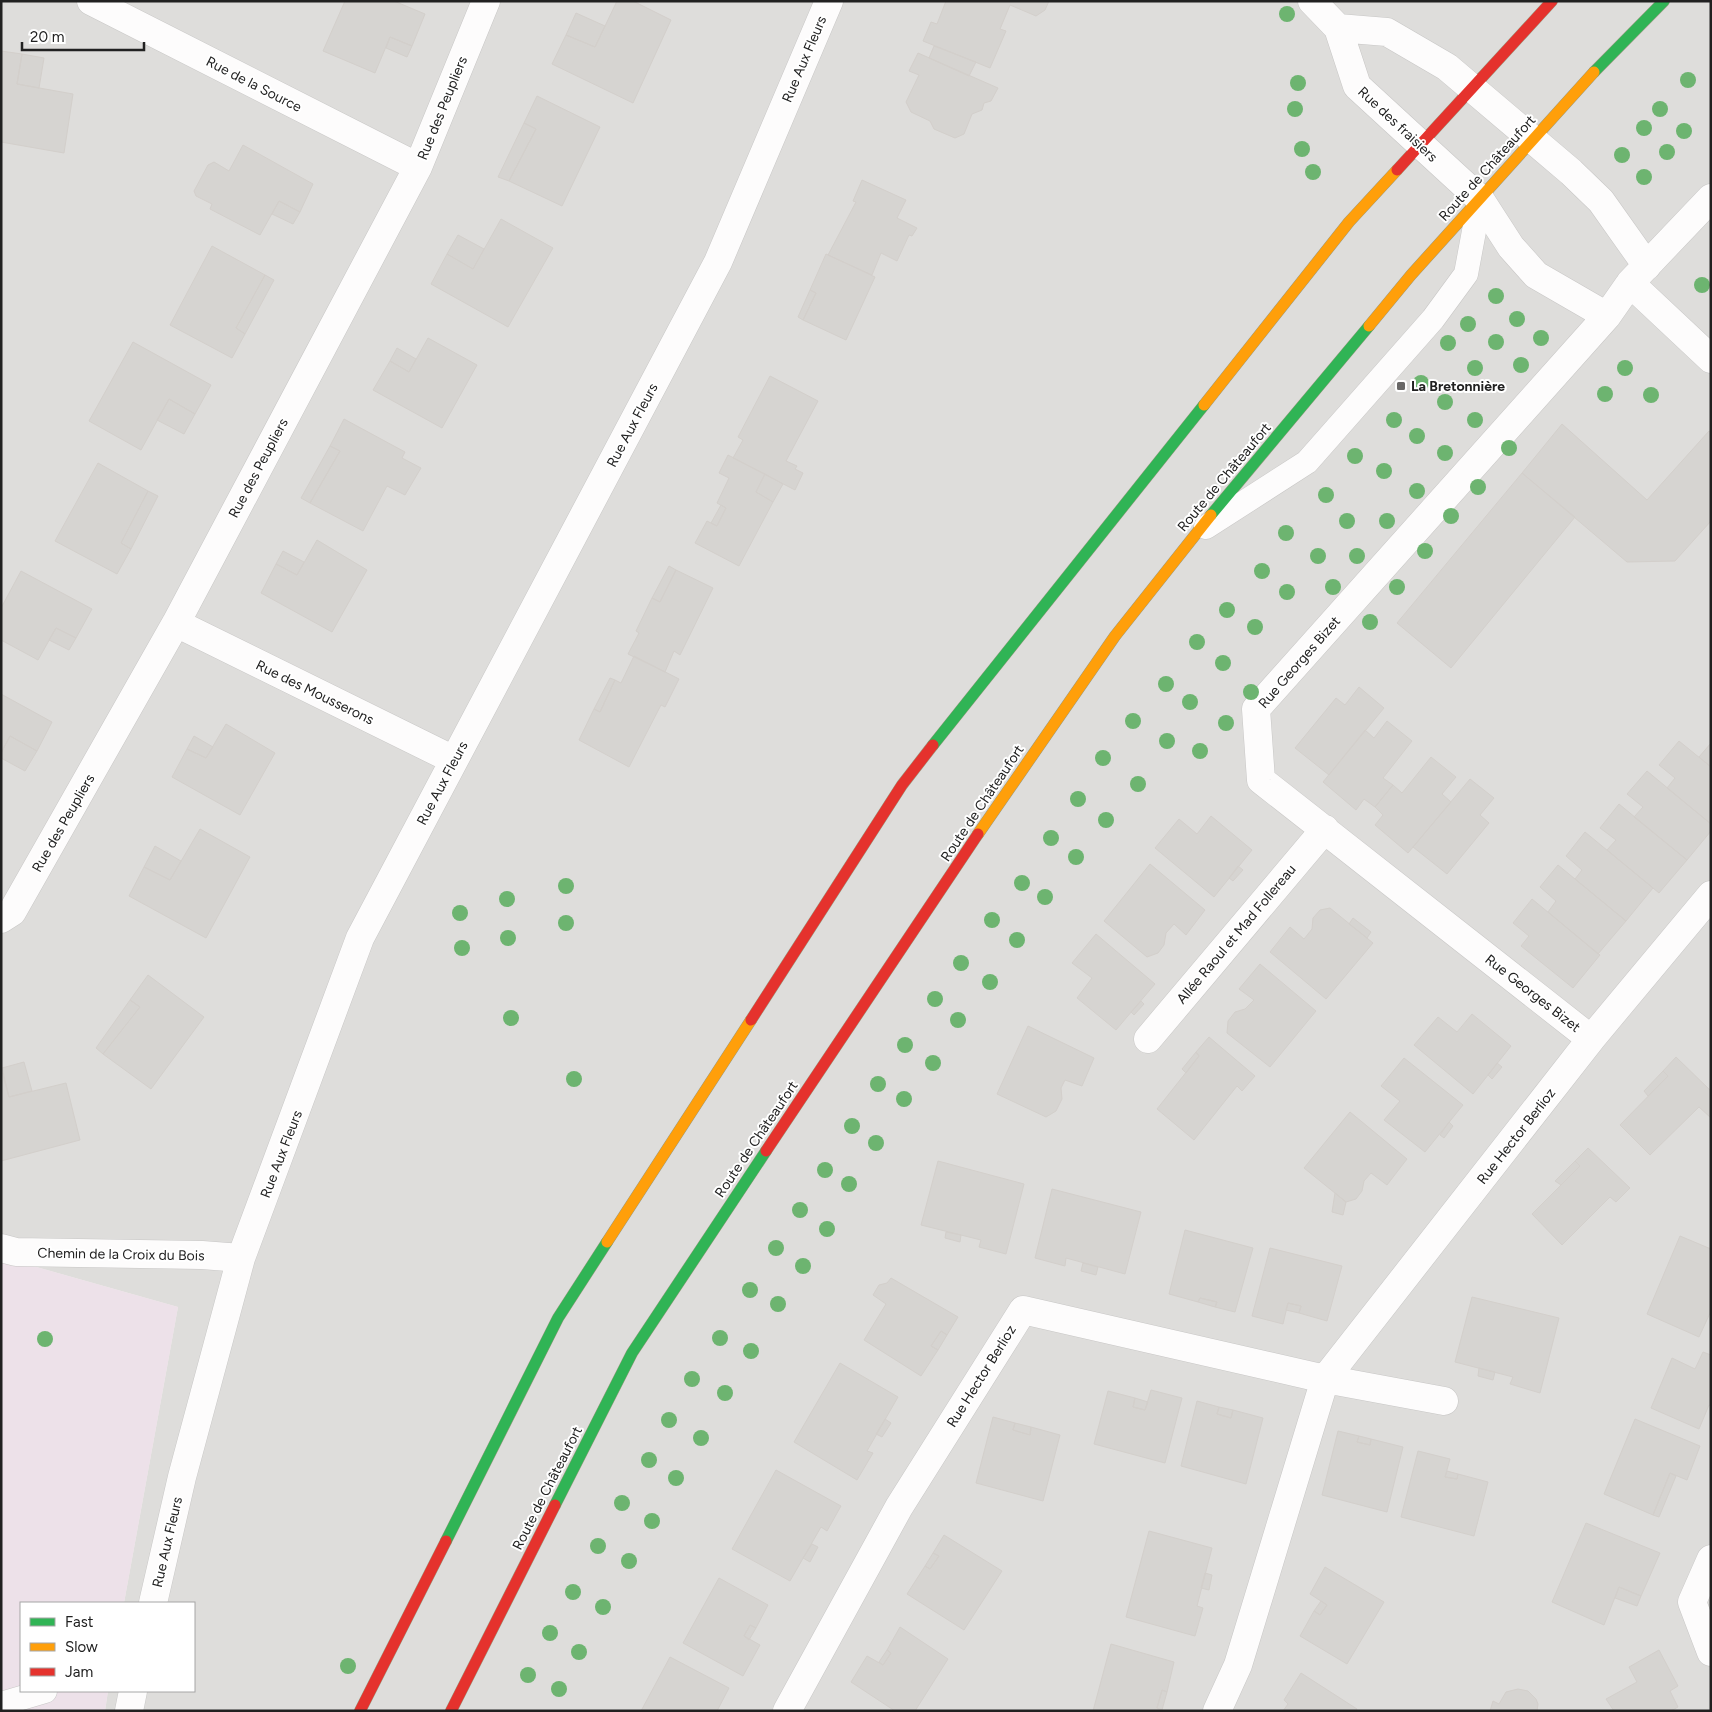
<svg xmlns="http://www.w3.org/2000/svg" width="1712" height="1712" viewBox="0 0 1712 1712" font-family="Figtree,sans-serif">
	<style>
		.residential { fill: #dedddb }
		.industrial { fill: #ede1e9 }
		.building { fill: #d6d4d1; stroke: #d3cfcb }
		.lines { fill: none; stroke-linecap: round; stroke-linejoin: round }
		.lane-casing { stroke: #c8c7c6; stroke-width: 25 }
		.street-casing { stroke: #c8c7c6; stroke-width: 29 }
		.fast-casing { stroke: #999a80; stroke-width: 12 }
		.slow-casing { stroke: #999a80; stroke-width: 12 }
		.jam-casing { stroke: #999a80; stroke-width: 12 }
		.lane { stroke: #fdfcfc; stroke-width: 24 }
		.street { stroke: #fdfcfc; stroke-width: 28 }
		.fast { stroke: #30b455; stroke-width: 11 }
		.slow { stroke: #ff9f0a; stroke-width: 11 }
		.jam { stroke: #e5322d; stroke-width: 11 }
		.tree { fill: #6db470 }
		.poi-dot { fill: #696867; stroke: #fff; stroke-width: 2 }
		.labels { text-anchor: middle; stroke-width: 4; stroke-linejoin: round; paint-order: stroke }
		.street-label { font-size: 14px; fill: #212121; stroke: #fff }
		.poi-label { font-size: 14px; font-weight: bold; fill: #212121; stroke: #fff; text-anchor: start }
	</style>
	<rect width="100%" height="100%" fill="#efedea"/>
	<path class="residential" d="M1,1H1711V1711H105L108,1691H194V1603H124L178,1307L1,1257Z"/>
	<path class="industrial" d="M1,1257L178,1307L124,1603H21V1691H108L105,1711H1Z"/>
	<path class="building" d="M345,1H394L425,14L412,46L390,37L375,73L323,51Z
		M617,1H633L671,20L633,103L552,64L566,35L595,47Z
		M946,1L954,2L1049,1L1045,10L1036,16L1010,5L1000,29L1006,31L990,68L923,41L931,22L937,24Z
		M576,13L605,26L595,47L566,35Z
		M390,37L412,46L407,57L386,48Z
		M934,46L976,62L969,76L929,58Z
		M1,51L22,54L17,84L73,94L64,153L1,142Z
		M918,53L998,88L991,101L984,103L982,110L972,114L964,134L955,138L934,129L930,121L911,112L906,102L919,75L909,71Z
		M22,54L44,58L39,88L17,84Z
		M537,96L600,127L562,206L509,181L536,129L524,123Z
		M524,123L536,129L509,181L498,177Z
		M243,145L313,184L300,212L279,201L260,235L210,209L212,204L196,196L194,191L208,165L214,162L229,171Z
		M862,180L906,200L897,218L917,228L912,236L909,235L897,261L881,253L872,275L828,255L856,202L853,201Z
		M279,201L300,212L293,224L272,214Z
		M501,219L553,248L508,327L431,284L447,254L473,269Z
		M458,235L484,249L473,269L447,254Z
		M212,246L265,275L236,328L245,334L232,358L170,325Z
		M826,254L875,277L846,340L803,320L816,293L810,290Z
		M265,275L274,280L245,334L236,328Z
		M810,290L816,293L803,320L798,317Z
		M428,338L477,365L442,428L373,390L390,361L409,372Z
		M133,342L211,385L195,414L169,399L141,450L89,421Z
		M397,348L416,359L409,372L390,361Z
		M770,376L818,401L786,461L797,466L795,469L803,473L795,490L733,458L743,440L738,437Z
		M169,399L195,414L184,434L157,420Z
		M344,419L405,452L402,458L421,468L405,495L387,486L363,531L310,503L340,451L330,446Z
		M1562,424L1647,500L1709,431L1711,433V521L1675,561L1627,562L1522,473Z
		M330,446L340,451L310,503L301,498Z
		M728,455L765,474L756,492L773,502L739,566L695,543L707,521L717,526L726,508L717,503L729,478L719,473Z
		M98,463L148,491L121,543L131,549L117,574L55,541Z
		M1522,473L1575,517L1451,668L1397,623Z
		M765,474L783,484L773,502L756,492Z
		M148,491L158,496L131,549L121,543Z
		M721,505L726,508L717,526L711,523Z
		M317,540L367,570L332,632L261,593L276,564L297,575Z
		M283,551L304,562L297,575L276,564Z
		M669,566L676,570L660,602L652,598Z
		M676,570L713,588L680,655L674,651L665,672L628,654L639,633L636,631L652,598L660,602Z
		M21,571L92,609L76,638L56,628L38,660L1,640V608Z
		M56,628L76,638L69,650L49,640Z
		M634,656L679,679L665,707L661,705L629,767L579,740L594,709L600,712L615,680L621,683Z
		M610,678L615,680L600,712L594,709Z
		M1359,687L1384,708L1329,775L1295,748L1336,698L1345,705Z
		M1,694L52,722L37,751L10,736L1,753Z
		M1387,721L1412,741L1383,778L1393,785L1375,807L1364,799L1356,810L1323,782L1365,730L1374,738Z
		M226,724L275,753L240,815L172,777L187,749L206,758Z
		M10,736L37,751L25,771L1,758V753Z
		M194,736L213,747L206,758L187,749Z
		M1679,741L1711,767V824L1667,788L1675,778L1659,765Z
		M1711,743V767L1699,757Z
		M1431,757L1456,777L1442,794L1451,802L1408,853L1375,825L1383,815L1375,807L1393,785L1402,793Z
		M1647,771L1711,824V831L1687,860L1634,817L1643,807L1627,794Z
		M1470,779L1494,798L1480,815L1489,823L1447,874L1413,847Z
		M1619,804L1687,860L1659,893L1607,850L1616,840L1600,828Z
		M1211,816L1252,850L1214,897L1155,848L1179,819L1197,834Z
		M200,829L250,857L206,938L129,896L144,867L170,880Z
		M1585,832L1653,888L1626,921L1575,879L1582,870L1566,856Z
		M155,846L181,861L170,880L144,867Z
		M1150,864L1205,910L1186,935L1174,924L1166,933L1164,945L1158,953L1147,957L1104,921Z
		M1558,865L1626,921L1598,954L1548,912L1556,901L1540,887Z
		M1238,866L1243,870L1233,881L1229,878Z
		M1532,899L1600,955L1573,988L1521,946L1529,936L1513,923Z
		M1330,908L1373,943L1326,999L1270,952L1290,927L1304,939L1312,929L1313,918L1320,910Z
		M1353,918L1371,932L1367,938L1349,924Z
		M1096,934L1155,984L1116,1030L1077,998L1092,978L1072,963Z
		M1260,964L1316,1011L1270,1067L1227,1033L1228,1021L1235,1012L1245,1009L1254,1000L1239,989Z
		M148,975L204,1017L151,1089L103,1054L140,1007L130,1000Z
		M130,1000L140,1007L103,1054L96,1048Z
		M1141,1001L1144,1004L1134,1015L1131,1012Z
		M1472,1014L1511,1046L1473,1094L1414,1045L1438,1017L1457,1032Z
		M1028,1026L1094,1058L1082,1086L1065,1080L1061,1088L1062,1099L1056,1111L1046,1117L997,1094Z
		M1209,1037L1255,1076L1242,1091L1237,1086L1194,1140L1157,1109L1199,1056L1196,1052Z
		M1196,1052L1199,1056L1186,1073L1182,1069Z
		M1676,1057L1711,1091V1118L1699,1107L1650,1155L1620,1125L1668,1076L1663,1071Z
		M1404,1058L1463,1105L1425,1152L1384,1120L1400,1101L1381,1086Z
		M24,1062L32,1091L9,1097L2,1068Z
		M1497,1063L1502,1067L1492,1079L1488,1075Z
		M1,1068L9,1097L66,1083L80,1140L1,1161Z
		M1663,1071L1668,1076L1648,1096L1644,1091Z
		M1350,1112L1407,1159L1387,1185L1371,1173L1364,1181L1362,1191L1356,1199L1346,1202L1304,1168Z
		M1449,1122L1453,1126L1444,1138L1440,1135Z
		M1588,1148L1630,1188L1616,1202L1610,1197L1562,1245L1532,1214L1580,1166L1575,1161Z
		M938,1161L1024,1184L1006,1254L979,1247L981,1240L921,1225Z
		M1575,1161L1580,1166L1561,1185L1555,1181Z
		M1052,1189L1141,1212L1125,1274L1066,1258L1065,1266L1035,1258Z
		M1335,1193L1346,1202L1343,1215L1332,1212Z
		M1185,1230L1253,1248L1235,1312L1215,1307L1217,1302L1200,1298L1198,1302L1169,1294Z
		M946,1232L961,1235L960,1242L945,1238Z
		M1680,1236L1711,1249V1311L1699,1337L1647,1314Z
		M1270,1248L1342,1266L1327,1321L1299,1313L1301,1306L1288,1303L1283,1324L1252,1316Z
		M1083,1263L1098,1267L1096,1275L1081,1271Z
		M891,1278L958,1317L947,1335L941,1331L931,1346L938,1350L921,1376L864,1340L886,1304L873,1295L879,1285L887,1283Z
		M1472,1297L1559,1318L1540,1393L1510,1384L1513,1377L1455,1362Z
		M1200,1298L1217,1302L1215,1307L1198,1302Z
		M1288,1303L1301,1306L1299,1313L1286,1310Z
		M941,1331L947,1335L938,1350L931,1346Z
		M1703,1352L1711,1355V1406L1709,1405L1699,1429L1651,1408L1672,1358L1695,1369Z
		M840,1363L898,1397L867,1451L873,1453L857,1480L794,1442Z
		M1479,1368L1495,1372L1493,1380L1478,1376Z
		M1151,1390L1182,1398L1165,1463L1094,1444L1108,1391L1135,1398L1133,1407L1145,1410Z
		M1135,1398L1148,1402L1145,1410L1133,1407Z
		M1197,1401L1219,1407L1217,1414L1231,1418L1233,1410L1263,1418L1246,1484L1181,1466Z
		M1219,1407L1233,1410L1231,1418L1217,1414Z
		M993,1417L1015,1423L1013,1430L1030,1435L1031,1427L1060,1435L1043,1501L976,1483Z
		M885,1419L891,1423L882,1437L876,1434Z
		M1635,1419L1700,1446L1687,1480L1670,1473L1653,1515L1604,1494Z
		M1015,1423L1031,1427L1030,1435L1013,1430Z
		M1338,1431L1359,1436L1357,1442L1370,1445L1371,1439L1403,1447L1387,1512L1322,1495Z
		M1359,1436L1371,1439L1370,1445L1357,1442Z
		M1418,1451L1450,1459L1445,1477L1457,1479L1458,1474L1488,1482L1474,1536L1401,1517Z
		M776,1470L841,1506L827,1531L821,1527L790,1581L732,1549Z
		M1447,1471L1458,1474L1457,1479L1445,1477Z
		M1670,1473L1676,1476L1659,1517L1653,1515Z
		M1586,1523L1660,1553L1641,1596L1619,1587L1604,1625L1552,1602Z
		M1149,1531L1212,1548L1197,1606L1203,1608L1195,1636L1126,1617Z
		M944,1535L1002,1571L964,1630L907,1594L925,1566L930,1569L939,1556L933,1553Z
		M812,1544L818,1547L810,1562L803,1558Z
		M933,1553L939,1556L930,1569L925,1566Z
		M1325,1567L1384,1602L1347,1664L1300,1636L1314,1611L1320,1615L1327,1605L1310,1594Z
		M1205,1573L1212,1575L1209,1590L1201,1588Z
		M719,1578L768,1605L756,1628L750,1625L744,1636L760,1645L743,1676L683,1643Z
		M1619,1587L1641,1596L1637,1606L1615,1598Z
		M1321,1601L1327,1605L1320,1615L1314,1611Z
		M750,1625L756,1628L749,1640L744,1636Z
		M900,1627L948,1659L915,1711H895L851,1682L867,1656L883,1665L891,1653L887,1650Z
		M1111,1644L1174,1662L1167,1692L1162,1690L1157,1708L1162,1711H1093Z
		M887,1650L891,1653L883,1665L879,1662Z
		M1659,1650L1678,1686L1670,1691L1678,1707L1671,1711H1614L1606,1699L1637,1682L1629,1667Z
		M670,1657L729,1688L717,1711H641Z
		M1301,1673L1357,1709L1356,1711H1283L1288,1704L1284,1700Z
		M1518,1689L1528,1691L1536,1699L1538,1704L1537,1711H1490L1493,1701L1499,1704L1506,1692Z
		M1162,1690L1167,1692L1162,1710L1157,1708Z"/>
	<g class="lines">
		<defs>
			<path id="lane" d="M1206,527L1307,462L1433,319L1466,274L1480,199
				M1,1704L45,1691"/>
			<path id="street" d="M91,1L418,167
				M1312,1L1338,28L1357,86L1480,199L1511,247L1536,275L1607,316
				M1338,28L1387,32L1447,67L1571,172L1601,201L1647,266
				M1630,283L1711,359
				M176,623L454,760
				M1,919L12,912L176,623L418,167L486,1
				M1148,1039L1325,829
				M1591,1039L1261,780L1256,709L1607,316L1630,283L1711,198
				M1,1248L16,1252L202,1255L241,1258
				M1711,1559L1692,1602L1711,1652
				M153,1603L182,1477L241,1258L360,938L718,262L829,1
				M129,1711L133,1691
				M787,1711L899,1507L1023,1310L1325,1379L1444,1401
				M1217,1711L1238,1665L1325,1379L1591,1039L1711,895"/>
			<path id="fast" d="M1594,72L1664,1
				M1211,515L1369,326
				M933,745L1204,405
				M555,1505L632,1353L766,1151
				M446,1541L558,1318L607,1242"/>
			<path id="slow" d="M1369,326L1411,275L1594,72
				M1204,405L1349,222L1397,170
				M978,834L1115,636L1211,515
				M607,1242L751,1020"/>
			<path id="jam" d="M1397,170L1552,1
				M751,1020L902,785L933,745
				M766,1151L978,834
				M360,1711L446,1541
				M451,1711L555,1505"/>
		</defs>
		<use href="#lane" class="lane-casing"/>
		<use href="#street" class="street-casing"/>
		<use href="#fast" class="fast-casing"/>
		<use href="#slow" class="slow-casing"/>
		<use href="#jam" class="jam-casing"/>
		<use href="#lane" class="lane"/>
		<use href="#street" class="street"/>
		<use href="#fast" class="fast"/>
		<use href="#slow" class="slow"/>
		<use href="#jam" class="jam"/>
	</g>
	<g class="tree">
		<circle cx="1287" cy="14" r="8"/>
		<circle cx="1688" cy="80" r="8"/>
		<circle cx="1298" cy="83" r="8"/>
		<circle cx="1295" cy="109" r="8"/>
		<circle cx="1660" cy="109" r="8"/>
		<circle cx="1644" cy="128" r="8"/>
		<circle cx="1684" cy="131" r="8"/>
		<circle cx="1302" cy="149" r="8"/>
		<circle cx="1667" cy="152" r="8"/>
		<circle cx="1622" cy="155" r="8"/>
		<circle cx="1313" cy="172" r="8"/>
		<circle cx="1644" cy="177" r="8"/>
		<circle cx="1702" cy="285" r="8"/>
		<circle cx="1496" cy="296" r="8"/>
		<circle cx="1517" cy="319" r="8"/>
		<circle cx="1468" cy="324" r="8"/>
		<circle cx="1541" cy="338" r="8"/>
		<circle cx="1496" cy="342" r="8"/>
		<circle cx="1448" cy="343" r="8"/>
		<circle cx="1521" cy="365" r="8"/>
		<circle cx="1475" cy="368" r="8"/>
		<circle cx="1625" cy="368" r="8"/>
		<circle cx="1421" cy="383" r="8"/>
		<circle cx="1605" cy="394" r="8"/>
		<circle cx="1651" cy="395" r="8"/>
		<circle cx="1445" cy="402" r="8"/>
		<circle cx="1394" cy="420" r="8"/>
		<circle cx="1475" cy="420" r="8"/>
		<circle cx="1417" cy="436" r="8"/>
		<circle cx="1509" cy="448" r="8"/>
		<circle cx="1445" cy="453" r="8"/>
		<circle cx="1355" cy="456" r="8"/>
		<circle cx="1384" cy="471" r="8"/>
		<circle cx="1478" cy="487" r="8"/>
		<circle cx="1417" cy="491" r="8"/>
		<circle cx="1326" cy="495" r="8"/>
		<circle cx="1451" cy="516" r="8"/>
		<circle cx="1347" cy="521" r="8"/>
		<circle cx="1387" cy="521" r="8"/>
		<circle cx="1286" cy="533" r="8"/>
		<circle cx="1425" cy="551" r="8"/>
		<circle cx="1318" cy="556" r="8"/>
		<circle cx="1357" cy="556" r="8"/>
		<circle cx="1262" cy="571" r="8"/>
		<circle cx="1333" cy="587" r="8"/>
		<circle cx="1397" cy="587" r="8"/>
		<circle cx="1287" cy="592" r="8"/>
		<circle cx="1227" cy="610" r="8"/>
		<circle cx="1370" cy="622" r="8"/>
		<circle cx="1255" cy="627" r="8"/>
		<circle cx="1197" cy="642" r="8"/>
		<circle cx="1223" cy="663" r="8"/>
		<circle cx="1166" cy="684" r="8"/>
		<circle cx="1251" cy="692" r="8"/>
		<circle cx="1190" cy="702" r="8"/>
		<circle cx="1133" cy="721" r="8"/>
		<circle cx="1226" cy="723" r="8"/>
		<circle cx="1167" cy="741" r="8"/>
		<circle cx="1200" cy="751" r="8"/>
		<circle cx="1103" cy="758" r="8"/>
		<circle cx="1138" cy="784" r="8"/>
		<circle cx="1078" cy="799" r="8"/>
		<circle cx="1106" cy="820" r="8"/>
		<circle cx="1051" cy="838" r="8"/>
		<circle cx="1076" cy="857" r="8"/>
		<circle cx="1022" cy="883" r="8"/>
		<circle cx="566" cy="886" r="8"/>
		<circle cx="1045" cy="897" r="8"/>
		<circle cx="507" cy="899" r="8"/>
		<circle cx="460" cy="913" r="8"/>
		<circle cx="992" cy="920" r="8"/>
		<circle cx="566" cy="923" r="8"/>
		<circle cx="508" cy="938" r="8"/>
		<circle cx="1017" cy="940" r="8"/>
		<circle cx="462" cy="948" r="8"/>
		<circle cx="961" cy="963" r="8"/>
		<circle cx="990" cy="982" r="8"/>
		<circle cx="935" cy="999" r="8"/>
		<circle cx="511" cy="1018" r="8"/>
		<circle cx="958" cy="1020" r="8"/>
		<circle cx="905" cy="1045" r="8"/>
		<circle cx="933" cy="1063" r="8"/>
		<circle cx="574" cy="1079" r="8"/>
		<circle cx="878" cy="1084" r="8"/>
		<circle cx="904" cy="1099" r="8"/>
		<circle cx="852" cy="1126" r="8"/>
		<circle cx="876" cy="1143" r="8"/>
		<circle cx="825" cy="1170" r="8"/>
		<circle cx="849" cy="1184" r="8"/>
		<circle cx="800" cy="1210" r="8"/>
		<circle cx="827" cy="1229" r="8"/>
		<circle cx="776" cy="1248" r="8"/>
		<circle cx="803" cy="1266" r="8"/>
		<circle cx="750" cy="1290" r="8"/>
		<circle cx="778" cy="1304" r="8"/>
		<circle cx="720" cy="1338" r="8"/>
		<circle cx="45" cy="1339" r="8"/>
		<circle cx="751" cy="1351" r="8"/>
		<circle cx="692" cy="1379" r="8"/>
		<circle cx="725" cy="1393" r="8"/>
		<circle cx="669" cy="1420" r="8"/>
		<circle cx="701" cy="1438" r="8"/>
		<circle cx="649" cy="1460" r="8"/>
		<circle cx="676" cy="1478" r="8"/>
		<circle cx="622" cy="1503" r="8"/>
		<circle cx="652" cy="1521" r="8"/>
		<circle cx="598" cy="1546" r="8"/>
		<circle cx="629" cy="1561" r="8"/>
		<circle cx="573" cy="1592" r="8"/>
		<circle cx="603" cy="1607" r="8"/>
		<circle cx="550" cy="1633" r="8"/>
		<circle cx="579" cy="1652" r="8"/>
		<circle cx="348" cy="1666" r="8"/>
		<circle cx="528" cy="1675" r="8"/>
		<circle cx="559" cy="1689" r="8"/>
	</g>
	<rect class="poi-dot" x="1396" y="381" width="10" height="10" rx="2.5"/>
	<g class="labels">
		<g class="street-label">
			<text transform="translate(804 59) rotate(-67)" y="5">Rue Aux Fleurs</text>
			<text transform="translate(254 84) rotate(27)" y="5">Rue de la Source</text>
			<text transform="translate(442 108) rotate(-68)" y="5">Rue des Peupliers</text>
			<text transform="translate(1398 124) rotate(43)" y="5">Rue des fraisiers</text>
			<text transform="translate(1487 168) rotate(-48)" y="5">Route de Châteaufort</text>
			<text transform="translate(632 425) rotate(-62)" y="5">Rue Aux Fleurs</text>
			<text transform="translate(258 468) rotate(-62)" y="5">Rue des Peupliers</text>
			<text transform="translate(1224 477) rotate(-50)" y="5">Route de Châteaufort</text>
			<text transform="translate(1299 662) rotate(-49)" y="5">Rue Georges Bizet</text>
			<text transform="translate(315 692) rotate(26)" y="5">Rue des Mousserons</text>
			<text transform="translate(442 783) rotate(-62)" y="5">Rue Aux Fleurs</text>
			<text transform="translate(982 803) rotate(-56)" y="5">Route de Châteaufort</text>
			<text transform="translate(63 823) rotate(-60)" y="5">Rue des Peupliers</text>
			<text transform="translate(1236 934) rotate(-50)" y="5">Allée Raoul et Mad Follereau</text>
			<text transform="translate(1533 993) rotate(38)" y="5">Rue Georges Bizet</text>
			<text transform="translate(1516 1136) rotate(-52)" y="5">Rue Hector Berlioz</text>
			<text transform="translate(756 1139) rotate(-56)" y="5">Route de Châteaufort</text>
			<text transform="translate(281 1154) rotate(-69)" y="5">Rue Aux Fleurs</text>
			<text transform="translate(121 1254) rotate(1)" y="5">Chemin de la Croix du Bois</text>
			<text transform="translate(981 1376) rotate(-58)" y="5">Rue Hector Berlioz</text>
			<text transform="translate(547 1488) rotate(-63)" y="5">Route de Châteaufort</text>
			<text transform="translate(167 1542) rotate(-77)" y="5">Rue Aux Fleurs</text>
		</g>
		<g class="poi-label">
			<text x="1411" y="391">La Bretonnière</text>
		</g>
	</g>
	<rect width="1712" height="1712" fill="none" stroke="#212121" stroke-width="5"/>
	<rect x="20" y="1602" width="175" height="90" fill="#ffffff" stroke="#a6a6a6"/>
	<rect x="30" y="1618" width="25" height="8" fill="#30b455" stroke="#a6a6a6"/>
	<text x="65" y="1627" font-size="15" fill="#212121">Fast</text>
	<rect x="30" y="1643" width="25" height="8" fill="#ff9f0a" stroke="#a6a6a6"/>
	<text x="65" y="1652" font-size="15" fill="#212121">Slow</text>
	<rect x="30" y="1668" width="25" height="8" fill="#e5322d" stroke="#a6a6a6"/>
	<text x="65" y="1677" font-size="15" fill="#212121">Jam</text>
	<path d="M22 42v8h122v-8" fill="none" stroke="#212121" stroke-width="2.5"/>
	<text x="30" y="42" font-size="15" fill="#212121" stroke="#ffffff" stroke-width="4" paint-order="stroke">20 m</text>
</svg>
